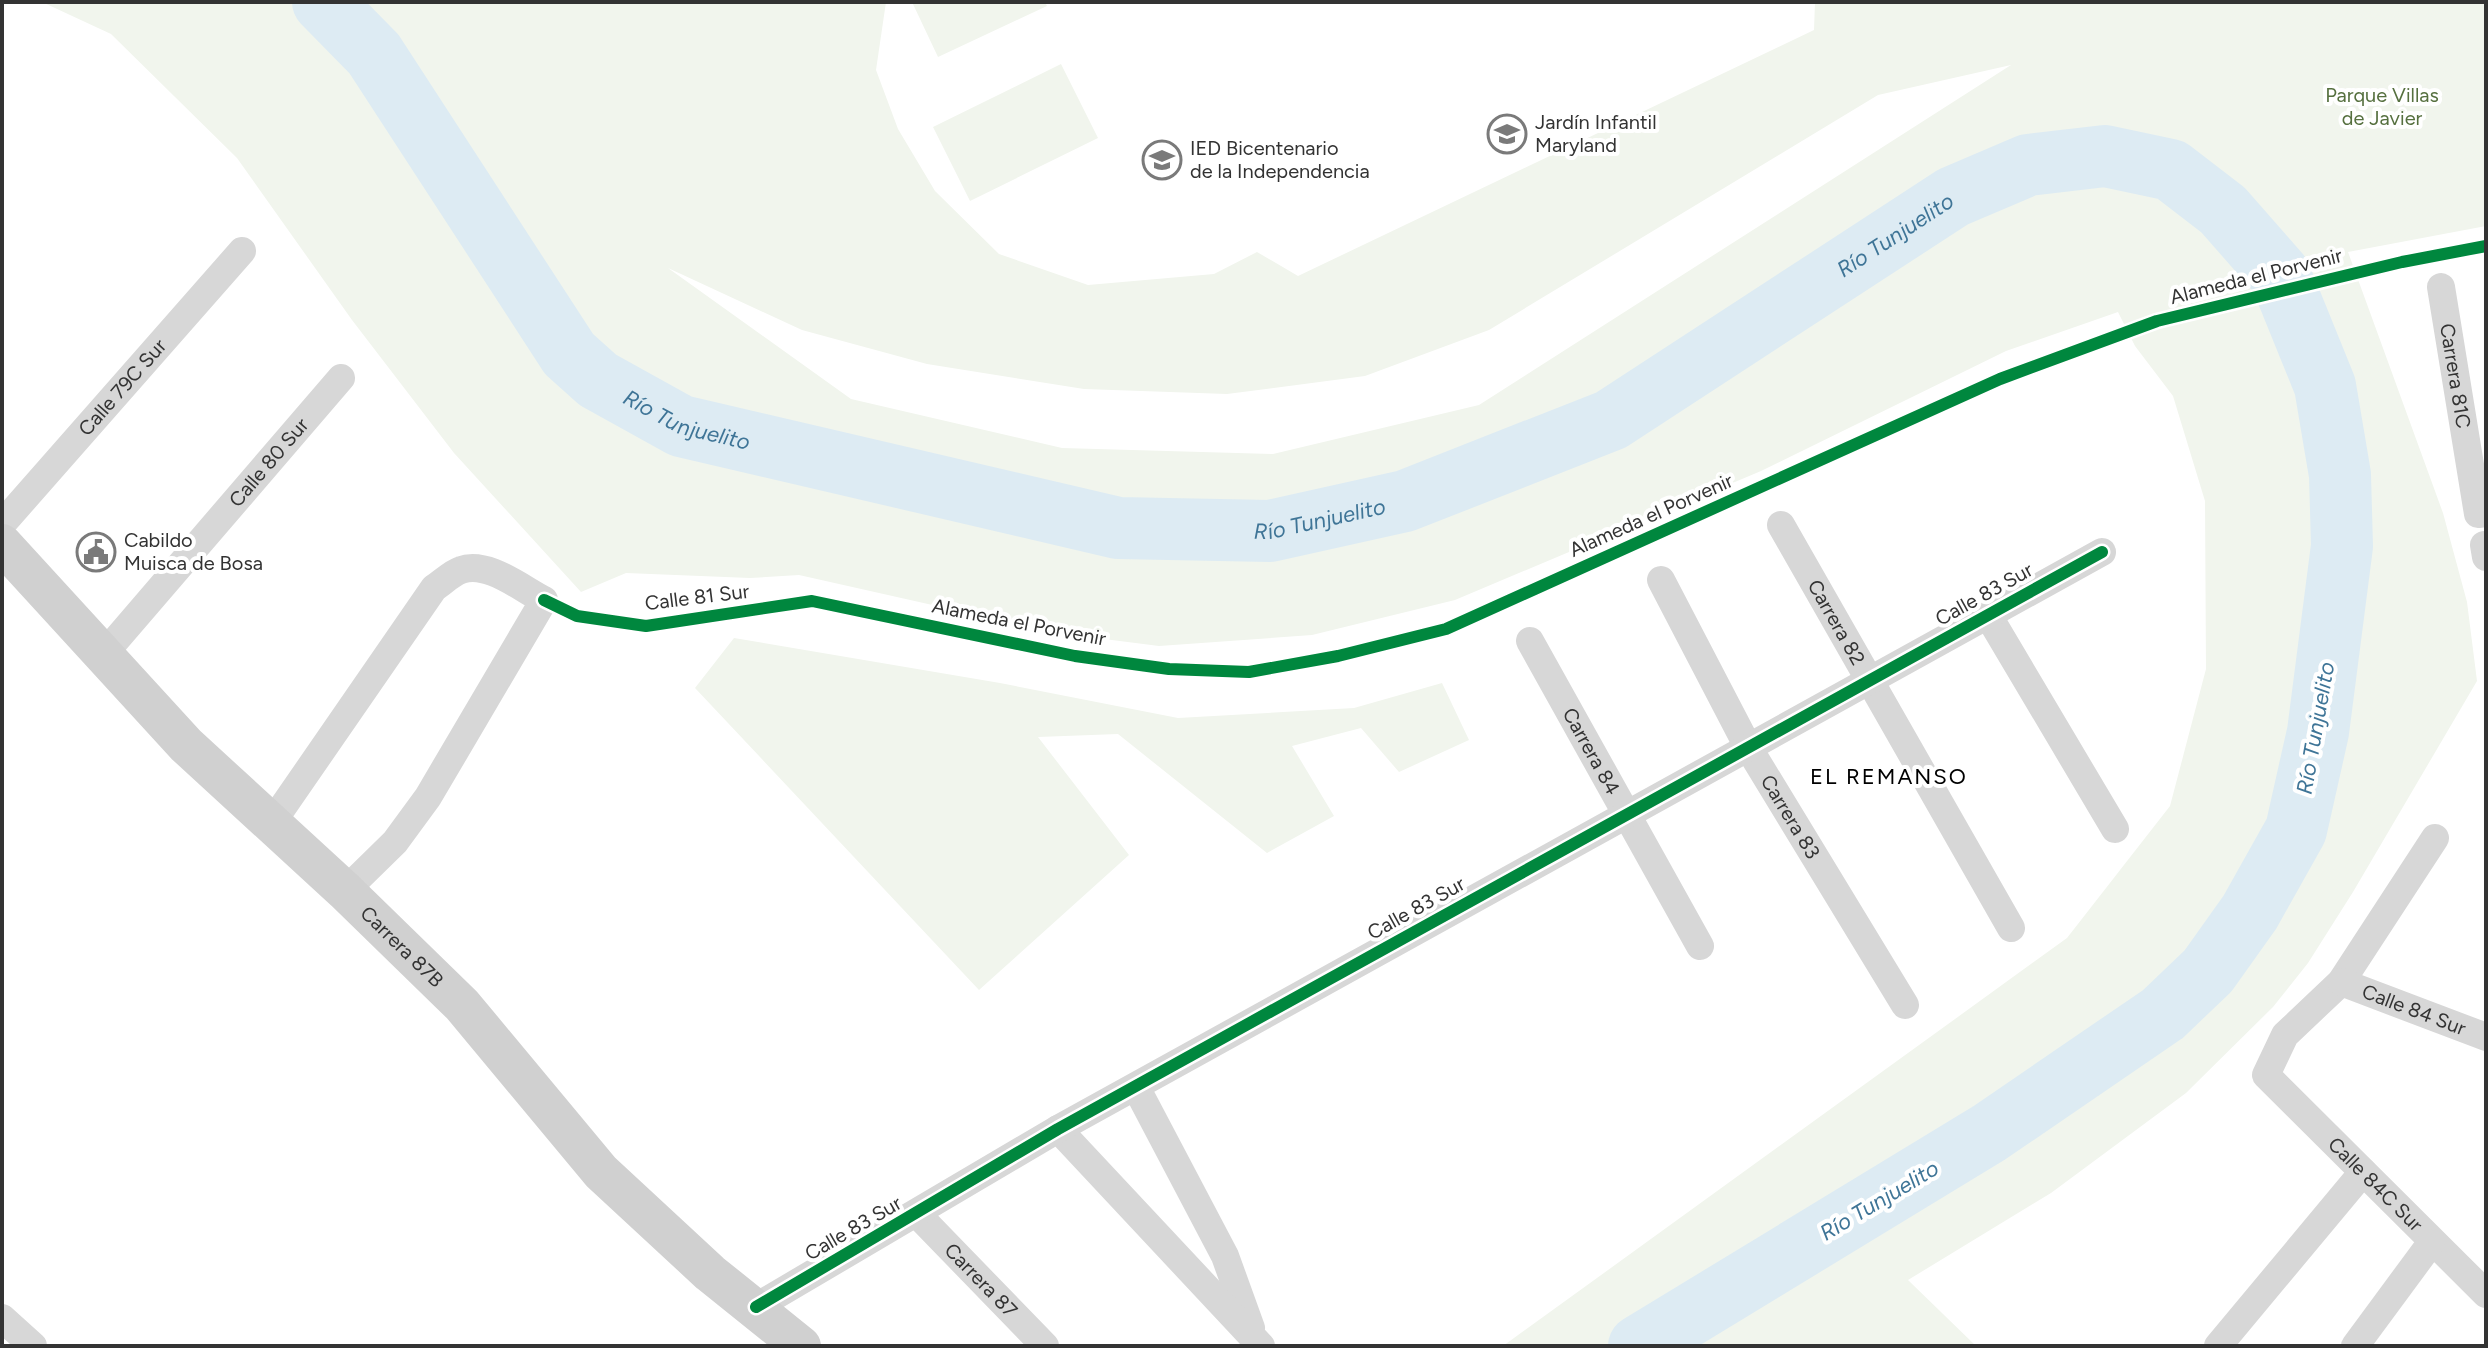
<svg xmlns="http://www.w3.org/2000/svg" width="2488" height="1348" viewBox="0 0 2488 1348" font-family="Figtree,sans-serif">
	<style>
		.green { fill: #f1f5ed; fill-rule: evenodd }
		.lines { fill: none; stroke-linecap: round; stroke-linejoin: round }
		.river { stroke: #ddebf3; stroke-width: 62 }
		.street { stroke: #d7d7d7; stroke-width: 28 }
		.secondary { stroke: #d0d0d0; stroke-width: 40 }
		.cycleway-casing { stroke: #fff; stroke-width: 17 }
		.cycleway { stroke: #00873e; stroke-width: 12 }
		.labels { text-anchor: middle; stroke-width: 8; stroke-linejoin: round; paint-order: stroke }
		.park-label { font-size: 20px; fill: #56703f; stroke: #fff }
		.poi-label { font-size: 20px; fill: #333; stroke: #fff; text-anchor: start }
		.street-label { font-size: 20px; fill: #333; stroke: #fff }
		.water-label { font-size: 22px; font-style: italic; fill: #3f7597; stroke: #fff }
		.neighbourhood-label { font-size: 22px; letter-spacing: 2px; fill: #000; stroke: #fff }
	</style>
	<rect width="100%" height="100%" fill="#fff"/>
	<path class="green" d="M42,2H886L876,70L898,129L935,191L999,254L1088,285L1214,274L1257,252L1298,276L1814,30L1815,2H2486V226L2348,252L2443,513L2467,602L2477,681L2353,892L2308,963L2273,1007L2186,1093L2051,1193L1908,1280L1976,1346H1503L2067,938L2170,806L2206,669L2205,501L2173,396L2135,346L2118,312L2006,351L1761,471L1455,600L1312,635L1159,646L1057,633L799,575L750,578L626,573L581,592L454,453L352,320L237,158L111,34ZM2011,65L1479,405L1273,454L1062,448L851,399L668,268L802,330L927,364L1084,389L1227,394L1365,376L1489,330L1878,95Z
		M912,2H1045L1047,6L938,57Z
		M1061,64L1098,138L970,201L933,127Z
		M734,638L1000,683L1178,718L1354,708L1442,683L1469,740L1399,772L1361,728L1292,746L1334,816L1267,853L1118,734L1038,737L1129,855L979,990L695,688Z"/>
	<g class="lines">
		<path class="river" id="s1" d="M323,2L374,54L569,354L598,380L681,426L1118,528L1270,531L1405,501L1611,420L1953,197L2028,165L2105,156L2171,170L2223,210L2280,275L2325,386L2340,475L2342,546L2318,732L2296,830L2250,912L2208,971L2163,1014L1989,1133L1639,1346"/>
		<g class="street">
			<path id="s2" d="M2441,287L2478,514L2486,513"/>
			<path id="s3" d="M2,524L242,251"/>
			<path id="s4" d="M1781,525L2011,928"/>
			<path d="M2484,545L2486,557"/>
			<path id="s5" d="M1661,580L1748,747L1905,1005"/>
			<path d="M1988,615L2115,829"/>
			<path id="s6" d="M1530,641L1700,946"/>
			<path id="s7" d="M103,655L341,378"/>
			<path d="M271,824L434,588C443,582 452,573 461,570C487,560 522,589 544,600L428,797L395,842L345,891"/>
			<path id="s8" d="M2435,838L2341,982L2285,1035L2266,1075L2486,1294"/>
			<path id="s9" d="M2341,982L2486,1037"/>
			<path d="M1136,1087L1225,1256L1251,1328"/>
			<path d="M1058,1129L1261,1346"/>
			<path id="s10" d="M917,1214L1045,1346"/>
			<path d="M756,1307L1058,1129L2102,552"/>
			<path d="M2,1318L33,1346"/>
			<path d="M2218,1346L2363,1172"/>
			<path d="M2355,1346L2431,1243"/>
		</g>
		<path class="secondary" id="s11" d="M2,544L186,745L345,891L462,1005L601,1172L710,1273L801,1346"/>
		<defs>
			<path id="cycleway" d="M544,600L577,616L646,626L812,601L1075,656L1169,669L1249,672L1338,656L1446,629L2000,379L2157,321L2402,262L2486,246
				M756,1307L1058,1129L2102,552"/>
		</defs>
		<use href="#cycleway" class="cycleway-casing"/>
		<use href="#cycleway" class="cycleway"/>
	</g>
	<defs>
		<symbol id="school-ring" viewBox="-11 -11 22 22"><circle r="9.5" fill="#fff" stroke="#7a7a7a" stroke-width="1.5"/><path d="M0-5L7-2L0 1L-7-2ZM-4 1L0 2.5L4 1V4Q0 6-4 4Z" fill="#7a7a7a"/></symbol>
		<symbol id="civic-ring" viewBox="-11 -11 22 22"><circle r="9.5" fill="#fff" stroke="#7a7a7a" stroke-width="1.5"/><path d="M-.6-6.5H3V-4.5H.6V-3L4-1V1h2V6H-6V1h2V-1L-.6-3ZM-1.2 2.5V6h2.4V2.5Z" fill="#7a7a7a"/></symbol>
	</defs>
	<g fill-rule="evenodd">
		<use href="#school-ring" x="1485" y="112" width="44" height="44"/>
		<use href="#school-ring" x="1140" y="138" width="44" height="44"/>
		<use href="#civic-ring" x="74" y="530" width="44" height="44"/>
	</g>
	<g class="labels">
		<g class="park-label">
			<text x="2382" y="102">Parque Villas<tspan x="2382" dy="23">de Javier</tspan></text>
		</g>
		<g class="poi-label">
			<text x="1535" y="129">Jardín Infantil<tspan x="1535" dy="23">Maryland</tspan></text>
			<text x="1190" y="155">IED Bicentenario<tspan x="1190" dy="23">de la Independencia</tspan></text>
			<text x="124" y="547">Cabildo<tspan x="124" dy="23">Muisca de Bosa</tspan></text>
		</g>
		<g class="street-label">
			<text transform="translate(2256 276) rotate(-14)" y="7">Alameda el Porvenir</text>
			<text dy="7" stroke="none"><textPath href="#s2" startOffset="90">Carrera 81C</textPath></text>
			<text dy="7" stroke="none"><textPath href="#s3" startOffset="182">Calle 79C Sur</textPath></text>
			<text dy="7" stroke="none"><textPath href="#s7" startOffset="254">Calle 80 Sur</textPath></text>
			<text transform="translate(1651 515) rotate(-24)" y="7">Alameda el Porvenir</text>
			<text transform="translate(1984 594) rotate(-29)" y="7">Calle 83 Sur</text>
			<text transform="translate(697 597) rotate(-7)" y="7">Calle 81 Sur</text>
			<text transform="translate(1019 622) rotate(11)" y="7">Alameda el Porvenir</text>
			<text dy="7" stroke="none"><textPath href="#s4" startOffset="112">Carrera 82</textPath></text>
			<text dy="7" stroke="none"><textPath href="#s6" startOffset="126">Carrera 84</textPath></text>
			<text dy="7" stroke="none"><textPath href="#s5" startOffset="270">Carrera 83</textPath></text>
			<text transform="translate(1416 908) rotate(-29)" y="7">Calle 83 Sur</text>
			<text dy="7" stroke="none"><textPath href="#s11" startOffset="568">Carrera 87B</textPath></text>
			<text dy="7" stroke="none"><textPath href="#s9" startOffset="78">Calle 84 Sur</textPath></text>
			<text dy="7" stroke="none"><textPath href="#s8" startOffset="448">Calle 84C Sur</textPath></text>
			<text transform="translate(853 1228) rotate(-30)" y="7">Calle 83 Sur</text>
			<text dy="7" stroke="none"><textPath href="#s10" startOffset="92">Carrera 87</textPath></text>
		</g>
		<g class="water-label">
			<text dy="8" stroke="none"><textPath href="#s1" startOffset="1864">Río Tunjuelito</textPath></text>
			<text dy="8" stroke="none"><textPath href="#s1" startOffset="568">Río Tunjuelito</textPath></text>
			<text dy="8" stroke="none"><textPath href="#s1" startOffset="1216">Río Tunjuelito</textPath></text>
			<text transform="translate(2315 728) rotate(-80)" y="8">Río Tunjuelito</text>
			<text transform="translate(1879 1200) rotate(-31)" y="8">Río Tunjuelito</text>
		</g>
		<g class="neighbourhood-label">
			<text x="1889" y="784">EL REMANSO</text>
		</g>
	</g>
	<rect width="2488" height="1348" fill="none" stroke="#333333" stroke-width="8"/>
</svg>
